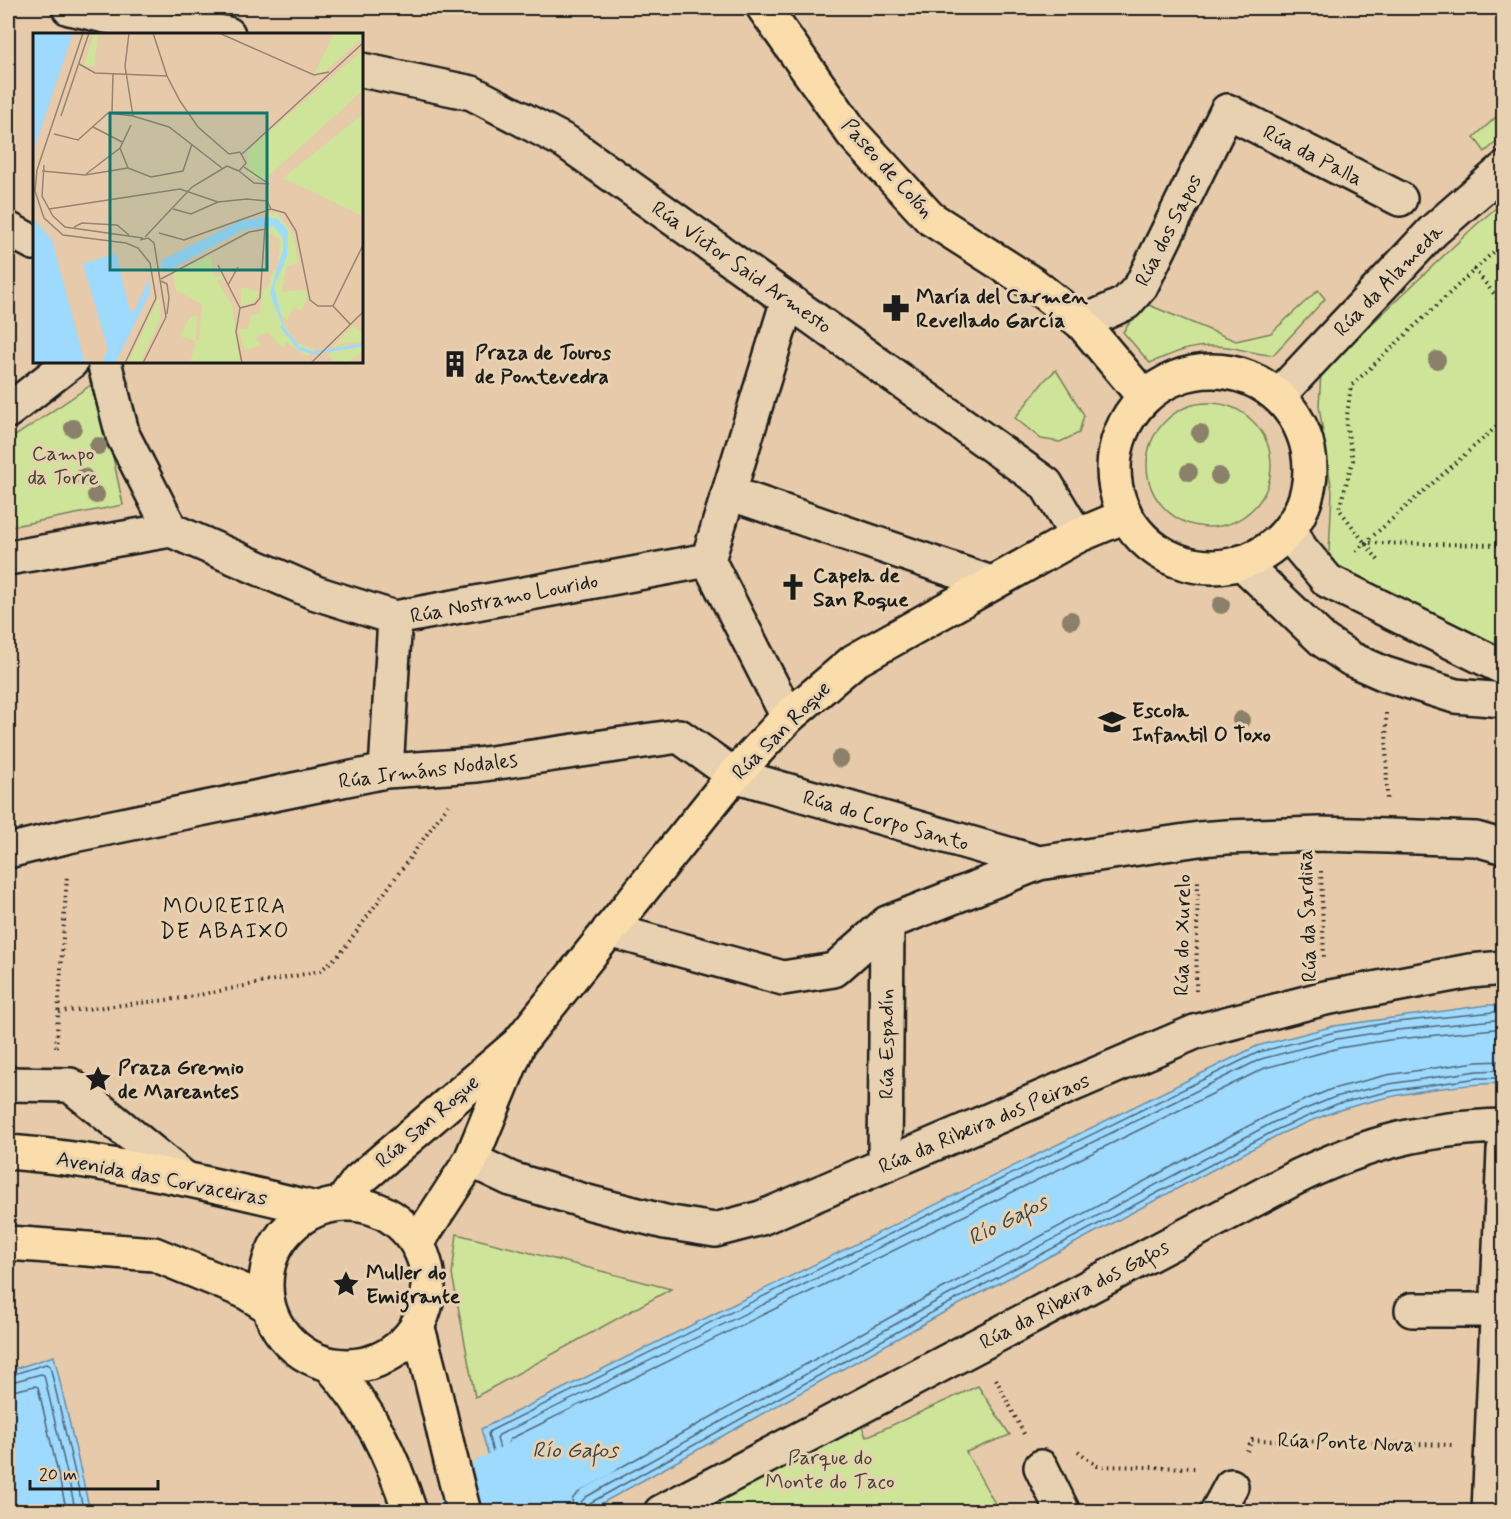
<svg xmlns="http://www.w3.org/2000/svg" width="1511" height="1519" viewBox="0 0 1511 1519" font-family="Mynerve,sans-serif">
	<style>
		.green { fill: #cee499; stroke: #75805a; stroke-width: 1.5 }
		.water { fill: #9ed9fe; stroke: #6a8da4; stroke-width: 1.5 }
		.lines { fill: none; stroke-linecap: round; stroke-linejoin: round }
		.shore { stroke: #506876; stroke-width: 1.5 }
		.river { stroke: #9ed9fe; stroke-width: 76 }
		.minor-casing { stroke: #1c1c1c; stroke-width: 38 }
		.major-casing { stroke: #1c1c1c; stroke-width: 38 }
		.highway-casing { stroke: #1c1c1c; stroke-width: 38 }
		.path { stroke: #1c1c1c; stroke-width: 4; stroke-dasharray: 1.5 4.5; stroke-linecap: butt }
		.minor { stroke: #e7d1b0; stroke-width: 33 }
		.major { stroke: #faddab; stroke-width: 33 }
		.highway { stroke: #faddab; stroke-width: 33 }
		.tree { fill: #8b8069 }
		.labels { text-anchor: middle; stroke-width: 6; stroke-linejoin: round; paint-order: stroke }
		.street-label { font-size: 21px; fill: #1c1c1c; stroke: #e7d1b0 }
		.poi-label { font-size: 21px; font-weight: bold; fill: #1c1c1c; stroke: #e7d1b0; text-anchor: start }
		.park-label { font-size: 21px; fill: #404435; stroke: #e7d1b0 }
		.neighbourhood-label { font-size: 22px; letter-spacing: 1.5px; fill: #1c1c1c; stroke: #e7d1b0 }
		.water-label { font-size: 22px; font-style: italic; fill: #364249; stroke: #e7d1b0 }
		.inset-river { fill: none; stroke: #9ed9fe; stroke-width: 3 }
		.inset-road { fill: none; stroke: #968471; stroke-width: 1.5 }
		.view { fill: #0f766e; fill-opacity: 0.15; stroke: #0f766e; stroke-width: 3 }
		.inset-edge { fill: none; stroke: #1c1c1c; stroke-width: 3 }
	</style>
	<rect width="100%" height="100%" fill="#e7caa9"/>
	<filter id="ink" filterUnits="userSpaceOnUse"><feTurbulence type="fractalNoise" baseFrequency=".0167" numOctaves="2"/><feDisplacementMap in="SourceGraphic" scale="12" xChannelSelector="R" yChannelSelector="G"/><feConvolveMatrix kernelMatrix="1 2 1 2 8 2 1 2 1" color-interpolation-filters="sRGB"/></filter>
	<g filter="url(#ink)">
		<path class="green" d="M1503,111V136L1485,152L1474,137Z
			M1503,202V639L1480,662L1327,593L1332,492L1319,406L1321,372L1476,225Z
			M1318,290L1325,299L1273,355C1257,355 1243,349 1227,347C1195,343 1178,351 1150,363L1123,332L1144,303L1236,341L1271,333Z
			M1056,370L1084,415L1079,433L1060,442L1041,439L1015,418L1045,380Z
			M97,381L123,505L8,527V441Z
			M1147 465a62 62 0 1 1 124 0a62 62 0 1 1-124 0Z
			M457,1234L671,1289L475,1397L452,1274Z
			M978,1386L1010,1435L966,1452L999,1511L661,1512L855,1408L866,1437Z"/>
		<path class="water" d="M1487,1005H1503V1083C1449,1085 1392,1094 1340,1110C1320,1116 1300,1126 1280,1134L943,1313L588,1511H504L481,1429L1257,1046L1334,1026Z
			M54,1356L90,1511H8V1371Z"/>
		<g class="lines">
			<path class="shore" d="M8,1376L46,1364L50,1366L84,1512
				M8,1383L41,1374L44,1375L76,1512
				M8,1392L35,1386L38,1387L67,1512
				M509,1512L488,1434L490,1431L1259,1052L1335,1032L1387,1023L1504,1011
				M517,1512L497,1438L499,1435L1261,1059L1337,1039L1388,1031L1504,1019
				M526,1512L508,1443L510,1439L1265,1068L1339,1048L1389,1040L1504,1028
				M570,1512L573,1498L582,1489L932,1294L1271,1114L1332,1089L1387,1075L1476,1062L1504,1061
				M579,1512L581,1502L586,1497L937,1301L1274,1122L1335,1097L1389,1084L1477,1071L1504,1070
				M586,1512L590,1503L940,1308L1278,1129L1337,1104L1391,1091L1478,1078H1504"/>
			<path class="river" d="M476,1512L498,1492L592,1441"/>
			<defs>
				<path id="minor" d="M69,8L177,32H219L228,34
					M362,70L472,93L566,142L1046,484L1077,536
					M8,229L34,243
					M1082,323L1126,303L1141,286L1227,111L1400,199
					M104,362L123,436L171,530
					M1278,396L1433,231L1504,169
					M8,411L71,362
					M729,493L991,583
					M1290,528L1300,548L1328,581L1504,668
					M171,530L316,593L395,618L708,560L788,300
					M8,558L171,530
					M708,560L788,717
					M1241,562L1324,641L1351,659L1385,674L1455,696L1504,700
					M386,771L395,618
					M8,851L69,836L386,771L477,765L679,736L734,775L1039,863
					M609,930L783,978L834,970L887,923L1039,863L1199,839L1227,837L1320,834L1388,836L1476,839L1504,847
					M8,1084L70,1085L184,1178
					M471,1160L511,1179L591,1203L665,1222L715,1230L761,1218L1195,1032L1325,998L1470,971L1504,968
					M885,1165L887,923
					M1412,1310H1496
					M1041,1467L1063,1512
					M661,1512L1297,1177C1368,1143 1424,1128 1504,1126
					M1217,1512L1231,1486
					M1489,1512L1504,1150"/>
				<path id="major" d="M764,8L853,134L930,218L1033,284L1082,323L1144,397
					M1114 469a98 98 0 1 1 196 0a98 98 0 1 1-196 0Z
					M341,1204L358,1181L518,1044L734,775L788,717L854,661L1077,536L1125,516
					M417,1243L471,1160L517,1048"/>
				<path id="highway" d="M8,1152C112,1160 215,1185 316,1209
					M266 1285a81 81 0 1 1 162 0a81 81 0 1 1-162 0Z
					M8,1243L154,1254L244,1291L268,1306
					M417,1325C435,1387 447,1450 464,1512
					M329,1364C369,1409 392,1455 410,1512"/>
			</defs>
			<use href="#minor" class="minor-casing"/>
			<use href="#major" class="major-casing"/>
			<use href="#highway" class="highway-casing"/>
			<path class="path" d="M1474,269L1504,306
				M1364,543L1504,545
				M1356,551L1504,420
				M1378,560L1339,509L1353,460L1346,423L1351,386L1504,242
				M1386,713L1387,799
				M1321,871L1324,959
				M1196,991L1198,879
				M59,1012L184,998L320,971L341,953L448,805
				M56,1047L67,875
				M996,1379L1024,1434
				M1078,1451L1097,1466L1198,1468
				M1247,1451L1252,1440L1454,1445"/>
			<use href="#minor" class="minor"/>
			<use href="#major" class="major"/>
			<use href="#highway" class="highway"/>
		</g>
		<g class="tree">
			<circle cx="1437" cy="360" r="9"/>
			<circle cx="73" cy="428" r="9"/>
			<circle cx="1200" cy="433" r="9"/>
			<circle cx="98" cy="446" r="9"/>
			<circle cx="1189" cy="472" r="9"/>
			<circle cx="1219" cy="476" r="9"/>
			<circle cx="84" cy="477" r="9"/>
			<circle cx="96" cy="495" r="9"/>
			<circle cx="1221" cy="605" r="9"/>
			<circle cx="1071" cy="620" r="9"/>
			<circle cx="1241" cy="720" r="9"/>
			<circle cx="840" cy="759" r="9"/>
		</g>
	</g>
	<defs>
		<symbol id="pharmacy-bare" viewBox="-9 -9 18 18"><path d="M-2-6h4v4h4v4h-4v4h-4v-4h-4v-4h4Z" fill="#1c1c1c" stroke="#e7d1b0" stroke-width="2.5" paint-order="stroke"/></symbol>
		<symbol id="building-bare" viewBox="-9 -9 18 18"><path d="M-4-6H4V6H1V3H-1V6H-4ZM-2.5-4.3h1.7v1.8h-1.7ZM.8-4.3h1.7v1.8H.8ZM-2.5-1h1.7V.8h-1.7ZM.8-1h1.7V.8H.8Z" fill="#1c1c1c" stroke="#e7d1b0" stroke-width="2.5" paint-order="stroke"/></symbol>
		<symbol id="church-bare" viewBox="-9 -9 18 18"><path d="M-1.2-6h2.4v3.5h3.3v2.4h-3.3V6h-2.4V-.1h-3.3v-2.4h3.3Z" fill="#1c1c1c" stroke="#e7d1b0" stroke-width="2.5" paint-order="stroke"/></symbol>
		<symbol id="school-bare" viewBox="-9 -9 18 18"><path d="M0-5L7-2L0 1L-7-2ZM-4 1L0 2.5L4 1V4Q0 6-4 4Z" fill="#1c1c1c" stroke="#e7d1b0" stroke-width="2.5" paint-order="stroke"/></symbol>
		<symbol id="sight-bare" viewBox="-9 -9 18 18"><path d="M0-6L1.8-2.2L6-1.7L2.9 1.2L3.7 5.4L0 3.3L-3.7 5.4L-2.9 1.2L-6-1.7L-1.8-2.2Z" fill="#1c1c1c" stroke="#e7d1b0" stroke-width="2.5" paint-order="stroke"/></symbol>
	</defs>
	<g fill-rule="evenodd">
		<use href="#pharmacy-bare" x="877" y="289" width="38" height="38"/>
		<use href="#building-bare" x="436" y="345" width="38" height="38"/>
		<use href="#church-bare" x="774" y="568" width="38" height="38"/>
		<use href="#school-bare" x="1093" y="703" width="38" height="38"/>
		<use href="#sight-bare" x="79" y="1060" width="38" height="38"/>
		<use href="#sight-bare" x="327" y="1265" width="38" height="38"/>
	</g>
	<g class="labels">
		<g class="street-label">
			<text transform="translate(1313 155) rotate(27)" y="7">Rúa da Palla</text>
			<text transform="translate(888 168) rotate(48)" y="7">Paseo de Colón</text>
			<text transform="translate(1168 230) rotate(-63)" y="7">Rúa dos Sapos</text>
			<text transform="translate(742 267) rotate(35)" y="7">Rúa Víctor Said Armesto</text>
			<text transform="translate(1388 280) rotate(-46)" y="7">Rúa da Alameda</text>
			<text transform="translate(504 598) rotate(-11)" y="7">Rúa Nostramo Lourido</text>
			<text transform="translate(781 730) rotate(-45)" y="7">Rúa San Roque</text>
			<text transform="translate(428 770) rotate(-7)" y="7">Rúa Irmáns Nodales</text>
			<text transform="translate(886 820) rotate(16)" y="7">Rúa do Corpo Santo</text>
			<text transform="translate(1307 916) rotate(-92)" y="7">Rúa da Sardiña</text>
			<text transform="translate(1182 935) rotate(-89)" y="7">Rúa do Xurelo</text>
			<text transform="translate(886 1044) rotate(-90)" y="7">Rúa Espadín</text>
			<text transform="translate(427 1121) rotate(-41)" y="7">Rúa San Roque</text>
			<text transform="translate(984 1123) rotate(-23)" y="7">Rúa da Ribeira dos Peiraos</text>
			<text transform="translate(162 1178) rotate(11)" y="7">Avenida das Corvaceiras</text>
			<text transform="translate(1074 1294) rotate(-28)" y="7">Rúa da Ribeira dos Gafos</text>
			<text transform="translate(1346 1442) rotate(2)" y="7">Rúa Ponte Nova</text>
		</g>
		<g class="poi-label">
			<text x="916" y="303">María del Carmen<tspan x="916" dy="24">Revellado García</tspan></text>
			<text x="475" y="359">Praza de Touros<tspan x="475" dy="24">de Pontevedra</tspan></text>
			<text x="813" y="582">Capela de<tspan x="813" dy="24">San Roque</tspan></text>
			<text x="1132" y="717">Escola<tspan x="1132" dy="24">Infantil O Toxo</tspan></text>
			<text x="118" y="1074">Praza Gremio<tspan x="118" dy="24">de Mareantes</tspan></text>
			<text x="366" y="1279">Muller do<tspan x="366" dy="24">Emigrante</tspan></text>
		</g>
		<g class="park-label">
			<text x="63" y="460">Campo<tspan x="63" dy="24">da Torre</tspan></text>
			<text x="830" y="1464">Parque do<tspan x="830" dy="24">Monte do Taco</tspan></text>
		</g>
		<g class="neighbourhood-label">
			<text x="225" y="913">MOUREIRA<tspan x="225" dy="25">DE ABAIXO</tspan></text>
		</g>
		<g class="water-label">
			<text transform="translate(1007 1219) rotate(-27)" y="8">Río Gafos</text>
			<text x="575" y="1457">Río Gafos</text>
		</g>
	</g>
	<g transform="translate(33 33)">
		<rect width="330" height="330" fill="#e7caa9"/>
		<path d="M61,0L65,1L61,34L51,32ZM301,0H330V4L294,37L282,40ZM330,17V57L230,148L215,141L214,118ZM330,81V136L326,140L330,137V183L250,145ZM244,180L260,201L265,230L254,233L247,266L249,259L269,257H273L274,266L269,277L260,275L254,288L249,282L248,287L263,309L282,317L274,323L253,309L251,316L236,300L227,301L223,306L228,313L211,317L206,296H215L218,282L227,281L230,254L235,255L240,238H245L247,206L236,200V181ZM178,223L180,240L182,245L188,240L190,245L184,248L199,272L207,330H157L163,308L147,303L157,284L164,282L163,307L166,308L169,271L143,257L140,239ZM208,254L227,259L220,270L208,273ZM126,265L127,286L107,330H95ZM320,293L330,299V309L309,310L298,316ZM330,312V319L313,330H302L295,321L308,313Z" fill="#cee499"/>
		<path d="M0,0H40L0,119ZM231,184L245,186L255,198L254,223L241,254L253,302L237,260L250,217V205L241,193L210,197L131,240L127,228L207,188ZM0,185L19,207L52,330H0ZM83,220L97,278H101L116,246L117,260L82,330H69L75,316L50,231Z" fill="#9ed9fe"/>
		<path class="inset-river" d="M248,293L266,315L280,320L330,312"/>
		<path class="inset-road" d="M50,0L4,137L2,158L11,185L30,202L93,210L105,215L117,230L123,265L92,330M96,0L92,33L100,83M120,0L134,43L147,68L165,94L196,121M186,0L281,42L296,39M46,31L62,40L134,43M79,79L80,41M28,83L56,0M60,94L89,109M21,101L45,107L75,80L100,83L136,94L189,135M87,115L95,135M209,121L330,10M11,132L9,163L20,183L32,194L110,205M194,133L206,138L213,130L207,119L196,121M211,134L236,151M95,135L118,144L150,138L159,111M9,138L52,142L95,135M206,138L221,150L236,151M53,141L87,115L98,92M16,176L147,156L185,169M140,176L158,181L185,169L214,166L234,168L238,176M238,176L252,180L263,198L277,267L285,273H300M41,194L49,190L84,192L96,202M126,200L151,207L238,176M112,204L159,154L194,133M107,207L115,205L121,210L133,284L110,330M185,232L207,275M128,246L216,199L233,196M128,248L134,251L136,265L134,281M195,252L205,234M300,273L330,212M300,273L317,291M207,275L222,271L227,265L233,180M207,275L203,299L209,330M278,330L330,279"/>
		<path class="view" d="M77,80H234V237H77Z"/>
		<rect width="330" height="330" class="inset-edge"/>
	</g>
	<rect width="1511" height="1519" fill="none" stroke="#e7d1b0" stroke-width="30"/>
	<rect x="15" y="15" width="1481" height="1489" fill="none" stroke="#1c1c1c" stroke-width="2" filter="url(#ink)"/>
	<path d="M30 1480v9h128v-9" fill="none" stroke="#1c1c1c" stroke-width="3"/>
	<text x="39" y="1480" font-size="18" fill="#1c1c1c" stroke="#e7d1b0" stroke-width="4.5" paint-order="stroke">20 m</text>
</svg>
